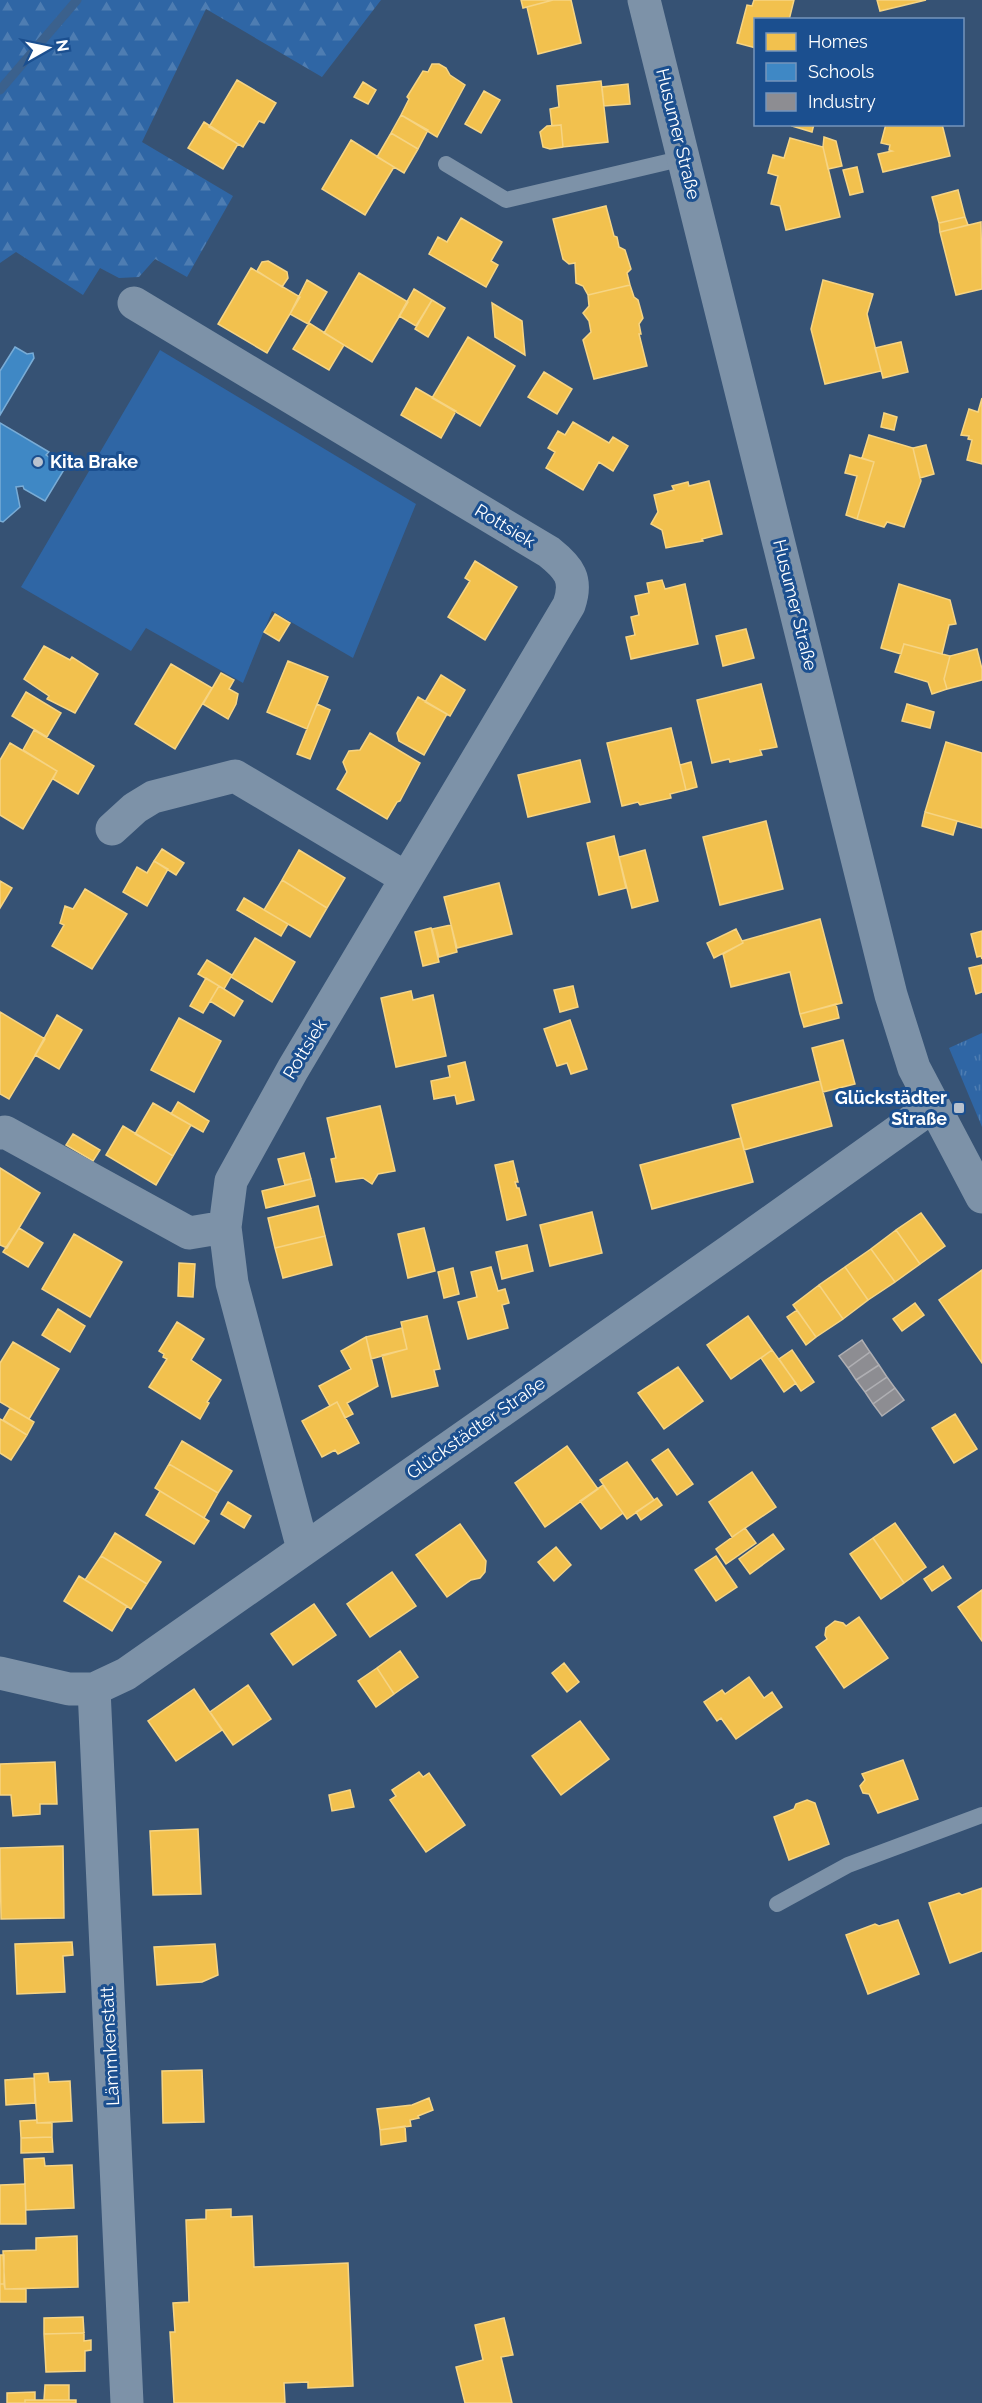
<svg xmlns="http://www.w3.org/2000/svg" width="982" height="2403" viewBox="0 0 982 2403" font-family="Raleway,sans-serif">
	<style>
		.grass { fill: #2f66a5 }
		.forest { fill: url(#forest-firs) }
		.park { fill: url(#park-tufts) }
		.homes { fill: #f2c14e; stroke: #f6d483; stroke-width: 1.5 }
		.schools { fill: #3f88c5; stroke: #79acd6; stroke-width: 1.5 }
		.industry { fill: #8d8d92; stroke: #afafb3; stroke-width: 1.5 }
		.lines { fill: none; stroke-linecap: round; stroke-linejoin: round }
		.stream { stroke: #3b618d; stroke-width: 9 }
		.lane { stroke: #7d92a8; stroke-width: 16 }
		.street { stroke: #7d92a8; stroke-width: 33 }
		.poi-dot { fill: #b9c2ce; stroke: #1b4f8f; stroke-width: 2 }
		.labels { text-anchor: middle; stroke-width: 6; stroke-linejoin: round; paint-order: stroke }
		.street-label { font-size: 18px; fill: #fff; stroke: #1b4f8f }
		.poi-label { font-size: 18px; font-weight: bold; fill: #fff; stroke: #1b4f8f; text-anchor: start }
	</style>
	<defs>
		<pattern id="forest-firs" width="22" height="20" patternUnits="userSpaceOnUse" patternTransform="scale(1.5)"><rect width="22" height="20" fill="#2f66a5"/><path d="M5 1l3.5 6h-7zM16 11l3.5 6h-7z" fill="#4e7db2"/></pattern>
		<pattern id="park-tufts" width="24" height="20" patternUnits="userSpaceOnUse" patternTransform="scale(1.5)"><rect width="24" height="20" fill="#2f66a5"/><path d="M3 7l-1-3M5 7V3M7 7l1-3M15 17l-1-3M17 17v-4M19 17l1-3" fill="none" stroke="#4e7db2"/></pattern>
	</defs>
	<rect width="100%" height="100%" fill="#365274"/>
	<path class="grass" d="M160,350L416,504L353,658L272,611L243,683L146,628L131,651L21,587Z"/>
	<path class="forest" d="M0,0H381L322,77L206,9L142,142L233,196L187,277L155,259L139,277L119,278L100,268L83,295L16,252L0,263Z"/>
	<path class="park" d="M982,1033V1127L949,1048Z"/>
	<path class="homes" d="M521,0H553L523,8Z
		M553,0H571L581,43L538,54L527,7Z
		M754,0H794L789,20H756V48L737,43L747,5L752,6Z
		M877,0H926L880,11Z
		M432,64H439L446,68L450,75L465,85L437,137L401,115L409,99L407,97L423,71L428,72Z
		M237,80L276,103L264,123L259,121L243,147L209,127Z
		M601,81L608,142L563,147L561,125L552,126L550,109L559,107L557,86Z
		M363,82L376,90L368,104L354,97Z
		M628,84L630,104L604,106L602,87Z
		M484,91L500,100L481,133L465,124Z
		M401,115L428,130L418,149L391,133Z
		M204,122L238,144L223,169L188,148Z
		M793,124H814L812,132L792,126Z
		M886,124H942L950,156L883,172L878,154L892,151L889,150L890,145L881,143Z
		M561,125L563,147L550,149L543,147L540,132L547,126Z
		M391,133L418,149L404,173L377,157Z
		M824,137L836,141L842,166L828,169L823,147Z
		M790,138L823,147L840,217L786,230L780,206L771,204L778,176L768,173L773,155L784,158Z
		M351,140L394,167L365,215L322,189Z
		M857,167L863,192L850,195L843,170Z
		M958,190L965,217L939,223L932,197Z
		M606,206L614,236L617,237L619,247L625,250L631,269L627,273L630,285L588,295L583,286L576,283L575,263L569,264L563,259L553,219Z
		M965,217L968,225L940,232L939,223Z
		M461,218L502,242L491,261L498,265L486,287L429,254L438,237L447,242Z
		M981,222L982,289L956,295L940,232Z
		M268,261L287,272L288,278L282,287L257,271L262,262Z
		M251,268L300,297L267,353L218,324Z
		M359,273L408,302L372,362L324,333Z
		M307,280L327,292L308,324L290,314Z
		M823,280L873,294L867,314L881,371L825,384L811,329Z
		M630,285L634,297L638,300L643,318L639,324L641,334H639L647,366L594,379L583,340L591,332L589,321L583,313L589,306L588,295Z
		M414,289L432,300L416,326L399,316Z
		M432,300L445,308L428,337L415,329Z
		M492,303L522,321L525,355L495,337Z
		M309,323L344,345L329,370L293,349Z
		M468,337L515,366L480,426L432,398Z
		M901,342L908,372L883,378L875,348Z
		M544,372L572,389L557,414L528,397Z
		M416,388L456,411L441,438L401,415Z
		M982,398V464L967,460L972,440L968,439L969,436L961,435L969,409L978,412Z
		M884,413L897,417L894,430L881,427Z
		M573,422L609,443L613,437L628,446L613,471L599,462L583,490L546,468L555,452L548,448L558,431L565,435Z
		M869,435L913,448L921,481L904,527L887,522L884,527L857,519L874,462L862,458Z
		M926,445L934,474L920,478L913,448Z
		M850,455L874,462L857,519L846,515L857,476L845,473Z
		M709,481L722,534L702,539L703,541L666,548L662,530L651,524L658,512L654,495L674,490L672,486L688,482L689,486Z
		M475,561L517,587L485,640L448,617L470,581L465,578Z
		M662,580L665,589L685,584L698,644L631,659L626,637L635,635L631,617L639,615L635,596L649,593L647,583Z
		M899,584L950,600L956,624L949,625L942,654L904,644L901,654L881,648Z
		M275,614L290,623L279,641L264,632Z
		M746,629L754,658L723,666L716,636Z
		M904,644L950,656L944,679L947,689L932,694L928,682L895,672Z
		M44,646L70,660L72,657L98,674L75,713L47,699L49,696L24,679Z
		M977,649L982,669V680L947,689L944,679L950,656Z
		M288,661L328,677L307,729L267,712Z
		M171,664L212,688L175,749L135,724Z
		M221,673L234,680L229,689L238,694L236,704L228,719L203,704Z
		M441,675L465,690L450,716L425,702Z
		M761,684L777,747L760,750L762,755L730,762L729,759L712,763L697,700Z
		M26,692L61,713L47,737L12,716Z
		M418,697L447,714L424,755L399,741L397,733Z
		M317,704L330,710L310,759L297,754Z
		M907,704L934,712L930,728L902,721Z
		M671,728L686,790L670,794L671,798L640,805L638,802L622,806L607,743Z
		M34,730L94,766L78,794L53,779L57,771L23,750Z
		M370,733L420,763L400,801L397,802L387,819L337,789L347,772L343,762L349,751L360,750Z
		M946,742L982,753V828L925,812Z
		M10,743L57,771L23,829L0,815V760Z
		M580,760L590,802L528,817L518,775Z
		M691,762L697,787L686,790L680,765Z
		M925,812L957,821L953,835L922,826Z
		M766,821L783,889L720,905L703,837Z
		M614,836L626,888L599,895L587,843Z
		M162,849L184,863L176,875L154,861Z
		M299,850L345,878L327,908L282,880Z
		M645,850L658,901L632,908L619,857Z
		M154,861L168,869L147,906L123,892L137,867L147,873Z
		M282,880L327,908L310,937L264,910Z
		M0,881L12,888L0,908Z
		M499,883L512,934L457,948L444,897Z
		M85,889L127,914L92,969L52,946L64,925L60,923L65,906L73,909Z
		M244,898L288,924L281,936L237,910Z
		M820,919L842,1003L800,1014L790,972L731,987L723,954L743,943L742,941Z
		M451,925L457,952L439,957L432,929Z
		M431,928L439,962L423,966L415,932Z
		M736,929L743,943L714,958L707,943Z
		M982,931V959L981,956L977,957L971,934Z
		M255,938L295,962L272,1002L231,977Z
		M207,960L232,975L224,989L198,974Z
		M982,965V992L976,994L969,968Z
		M206,978L219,986L203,1013L190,1006Z
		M219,986L243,1001L234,1016L210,1001Z
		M573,986L578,1007L560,1012L554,990Z
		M411,991L413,1000L433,995L446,1056L396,1067L381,998Z
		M836,1004L839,1018L804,1027L800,1014Z
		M0,1012L45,1039L9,1099L0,1094Z
		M57,1015L82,1030L59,1069L35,1055Z
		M179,1018L221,1041L194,1092L151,1070Z
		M570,1020L587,1069L571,1074L567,1063L557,1066L544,1029Z
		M843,1040L855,1084L823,1092L812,1048Z
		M465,1062L474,1100L457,1104L455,1095L434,1099L431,1081L450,1077L448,1066Z
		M820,1081L832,1126L744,1150L732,1105Z
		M178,1102L209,1121L203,1132L171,1114Z
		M153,1103L191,1125L173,1156L135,1134Z
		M380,1106L395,1171L378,1174L372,1184L363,1178L336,1182L331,1159L336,1158L327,1118Z
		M123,1126L173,1156L156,1185L106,1155Z
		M73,1134L100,1150L93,1161L66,1145Z
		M741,1138L753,1182L652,1209L640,1165Z
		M304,1153L311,1179L285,1185L278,1159Z
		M513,1161L518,1182H515L517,1188H519L526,1215L507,1220L495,1165Z
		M0,1168L40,1193L7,1248L0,1245Z
		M311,1179L315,1196L266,1208L262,1191Z
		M318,1206L325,1236L275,1248L268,1218Z
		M592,1212L602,1253L550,1266L540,1225Z
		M921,1213L945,1246L920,1264L896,1230Z
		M19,1228L43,1243L28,1267L3,1252Z
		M424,1228L435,1271L408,1278L398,1234Z
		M896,1230L920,1264L895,1282L871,1249Z
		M74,1234L122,1262L90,1317L42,1289Z
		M325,1236L332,1265L283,1278L275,1248Z
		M527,1245L533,1271L502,1279L496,1252Z
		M871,1249L895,1282L868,1300L845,1267Z
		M179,1263L195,1264L193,1297L178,1296Z
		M491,1267L498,1291L505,1289L509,1303L502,1305L508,1328L468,1339L458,1302L477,1297L471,1272Z
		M845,1267L868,1300L843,1319L819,1285Z
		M453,1268L459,1294L444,1298L438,1272Z
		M982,1270V1363L939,1300Z
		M819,1285L843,1319L816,1337L793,1305Z
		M915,1303L924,1315L902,1331L893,1319Z
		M58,1309L85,1326L70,1352L42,1335Z
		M797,1310L816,1337L806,1345L787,1317Z
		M427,1316L440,1369L434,1370L438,1386L392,1397L382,1355L407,1349L401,1322Z
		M748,1316L772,1350L731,1379L707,1345Z
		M177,1322L204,1339L191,1360L221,1380L207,1402L209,1403L200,1419L149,1387L167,1359L163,1357L164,1354L159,1351Z
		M402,1328L407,1349L371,1359L366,1337Z
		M366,1337L378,1386L347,1403L353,1414L345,1418L337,1402L330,1406L319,1386L351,1369L341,1351Z
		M13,1342L59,1369L29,1419L0,1402V1363Z
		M772,1350L796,1383L784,1392L761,1358Z
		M792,1350L814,1382L801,1391L779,1359Z
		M678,1367L703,1401L664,1429L638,1393Z
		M337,1402L359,1443L338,1454L335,1450L322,1457L302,1421Z
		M10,1408L34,1422L27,1435L3,1420Z
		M955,1414L977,1449L954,1463L932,1428Z
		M0,1419L27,1435L11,1460L0,1453Z
		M182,1441L232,1471L218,1493L169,1464Z
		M567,1446L598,1489L545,1527L515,1483Z
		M668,1449L693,1484L677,1495L652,1460Z
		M627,1462L654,1500L627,1519L600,1480Z
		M169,1464L218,1493L204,1518L155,1488Z
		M752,1472L776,1507L732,1537L709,1502Z
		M603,1485L623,1513L601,1529L580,1501Z
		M160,1491L209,1521L194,1544L146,1515Z
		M657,1498L662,1505L641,1520L636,1512Z
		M228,1502L251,1516L244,1528L221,1514Z
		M895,1523L926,1567L904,1583L873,1538Z
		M460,1524L486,1561L485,1572L480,1578L471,1580L447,1597L416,1555Z
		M745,1528L756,1543L726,1564L716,1549Z
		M115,1533L161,1562L147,1584L101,1556Z
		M773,1534L784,1549L750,1574L739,1559Z
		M873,1538L904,1583L881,1599L850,1554Z
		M556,1547L571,1565L554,1581L538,1562Z
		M101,1556L147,1584L131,1609L85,1580Z
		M716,1556L737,1587L716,1601L695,1570Z
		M943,1566L951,1578L932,1591L924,1579Z
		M392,1572L416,1606L370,1637L347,1604Z
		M79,1576L127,1606L112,1631L64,1601Z
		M982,1590V1641L958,1607Z
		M314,1604L336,1635L293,1665L271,1634Z
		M859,1617L888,1658L844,1688L816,1647L827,1639L825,1635L826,1628L835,1621L843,1623L846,1626Z
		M400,1651L418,1677L394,1694L377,1668Z
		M564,1663L579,1682L567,1692L552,1673Z
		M377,1668L394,1694L376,1707L358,1681Z
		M749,1677L764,1698L772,1692L782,1707L736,1739L721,1718L717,1721L704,1702L722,1690L725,1694Z
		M248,1685L271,1719L233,1745L210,1712Z
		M194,1689L222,1730L176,1761L148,1721Z
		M580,1721L609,1759L561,1795L532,1756Z
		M903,1760L918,1799L878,1813L869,1794L863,1793L860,1786L865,1780L862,1774Z
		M55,1762L57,1804H40V1814L13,1816L11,1795H0V1764Z
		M419,1772L423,1777L429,1773L465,1825L426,1852L390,1800L396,1796L392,1790Z
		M350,1790L354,1807L332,1811L329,1795Z
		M807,1800L815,1803L829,1844L789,1860L774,1817L794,1809L796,1804Z
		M198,1829L201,1894L153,1895L150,1831Z
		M63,1846L64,1918L1,1919L0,1848Z
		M982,1888V1951L950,1963L929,1903L959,1893L962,1895Z
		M898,1920L919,1974L868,1994L846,1935L875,1924L879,1926Z
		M72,1942L73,1955L63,1956L65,1992L17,1994L15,1944Z
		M215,1944L218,1975L202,1982L157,1985L154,1947Z
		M202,2070L204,2122L163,2123L162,2071Z
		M48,2073L49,2082L70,2081L72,2121L37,2123L34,2074Z
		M34,2078L35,2103L6,2105L5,2080Z
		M429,2098L433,2110L418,2116L419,2118L410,2120L411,2126L380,2130L377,2109L412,2105Z
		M37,2120V2123H52V2137L21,2138L20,2121Z
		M405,2126L406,2141L381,2145L380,2130Z
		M52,2137L53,2152L21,2153V2138Z
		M44,2158L45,2166L72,2165L74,2208L26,2210L24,2159Z
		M25,2184L26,2224H0V2185Z
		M231,2209V2217L252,2216L254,2267L348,2263L353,2386L308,2388V2382L284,2383L285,2403H174L170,2332H175L173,2303L189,2302L186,2220L206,2219V2210Z
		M77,2236L78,2287L5,2289L3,2251L36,2250V2238Z
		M0,2255H4V2284H0Z
		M0,2284H4L5,2289H26V2302H0Z
		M83,2317L84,2333L44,2334V2318Z
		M504,2318L513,2355L501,2357L512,2403H465L456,2367L483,2360L475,2325Z
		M84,2333V2341L91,2340V2350L85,2351V2371L46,2372L44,2334Z
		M45,2385H69V2400H44Z
		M35,2392V2400H25V2403H7V2393Z
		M25,2400H76V2403H25Z"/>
	<path class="schools" d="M15,347L27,354L33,353L34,358L0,415V371Z
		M0,423L49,452L46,455L65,468L45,501L24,489L23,486L16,487L20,507L3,522L0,521Z"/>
	<path class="industry" d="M862,1340L870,1352L848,1368L839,1356Z
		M870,1352L879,1365L856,1380L848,1368Z
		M879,1365L887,1377L865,1392L856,1380Z
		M887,1377L895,1388L873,1404L865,1392Z
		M895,1388L904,1400L882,1416L873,1404Z"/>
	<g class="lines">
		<path class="stream" d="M0,90L77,0"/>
		<path class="lane" d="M446,164L506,200L684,158
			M777,1904L848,1865L982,1815"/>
		<path class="street" d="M644,0L891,995L914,1068L982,1197
			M134,303L549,552C569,568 578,579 569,605L293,1069L231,1181L225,1227L232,1283L303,1549
			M112,829L135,808L153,797L235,776L406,878
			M0,1133L5,1132L189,1233L225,1227
			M0,1673L69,1689H94L126,1674L731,1250L933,1106
			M94,1689L127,2403"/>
	</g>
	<g class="poi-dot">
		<circle cx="38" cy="462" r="6"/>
		<rect x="953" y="1102" width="12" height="12" rx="3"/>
	</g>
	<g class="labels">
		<g class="street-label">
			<text transform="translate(678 134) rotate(76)" y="6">Husumer Straße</text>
			<text transform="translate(505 526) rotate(31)" y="6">Rottsiek</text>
			<text transform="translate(795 605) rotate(76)" y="6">Husumer Straße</text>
			<text transform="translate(305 1049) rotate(-59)" y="6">Rottsiek</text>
			<text transform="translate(476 1428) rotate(-35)" y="6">Glückstädter Straße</text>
			<text transform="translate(110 2046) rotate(-93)" y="6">Lämmkenstatt</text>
		</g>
		<g class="poi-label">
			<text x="50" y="468">Kita Brake</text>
			<text x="947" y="1104" text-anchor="end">Glückstädter<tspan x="947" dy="21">Straße</tspan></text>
		</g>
	</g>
	<rect x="754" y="18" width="210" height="108" fill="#1b4f8f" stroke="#7695bc" stroke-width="1.5"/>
	<rect x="766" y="33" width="30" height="18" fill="#f2c14e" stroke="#7695bc" stroke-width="1.5"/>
	<text x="808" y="48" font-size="18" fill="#ffffff">Homes</text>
	<rect x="766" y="63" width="30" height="18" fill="#3f88c5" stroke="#7695bc" stroke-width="1.5"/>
	<text x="808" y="78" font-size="18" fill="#ffffff">Schools</text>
	<rect x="766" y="93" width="30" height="18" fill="#8d8d92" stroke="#7695bc" stroke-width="1.5"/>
	<text x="808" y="108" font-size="18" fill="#ffffff">Industry</text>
	<g transform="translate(48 48) rotate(81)" stroke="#1b4f8f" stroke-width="4.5" paint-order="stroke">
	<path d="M0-4.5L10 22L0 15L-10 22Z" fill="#ffffff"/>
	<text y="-9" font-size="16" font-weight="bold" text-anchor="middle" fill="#ffffff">N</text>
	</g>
</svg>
